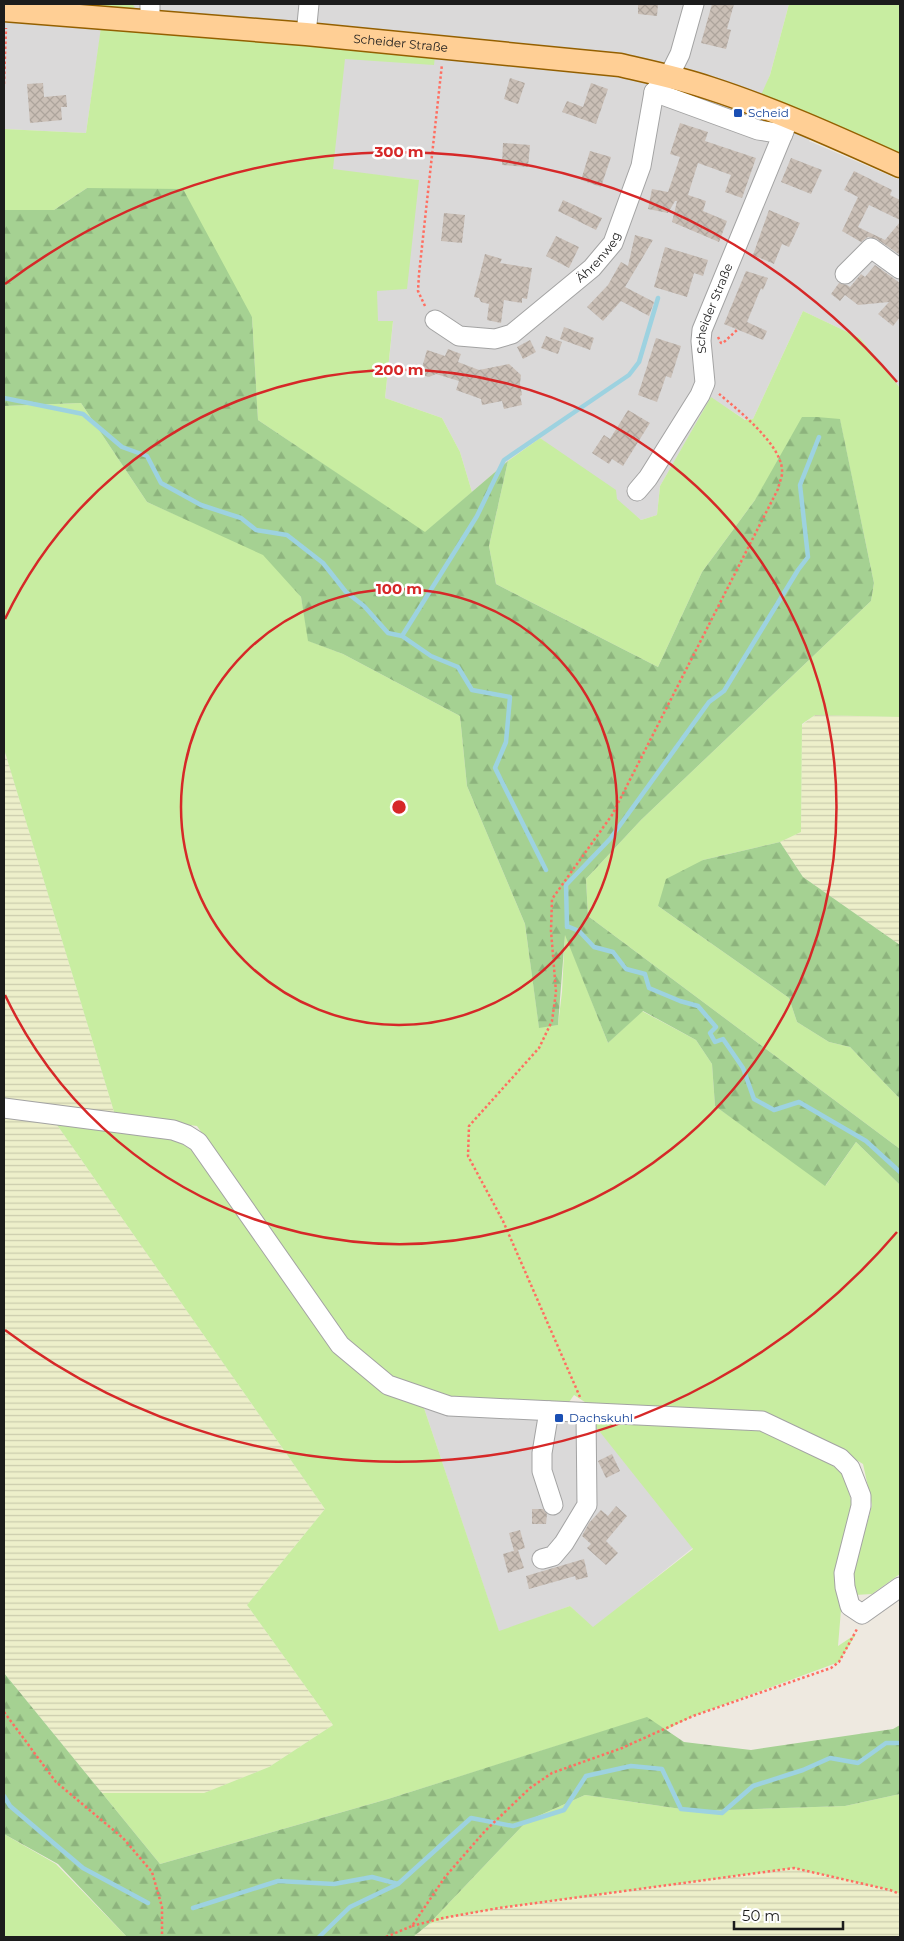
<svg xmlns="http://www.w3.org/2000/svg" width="904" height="1941" viewBox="0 0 904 1941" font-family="Montserrat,sans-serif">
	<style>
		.residential { fill: #dad9d9 }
		.farmland { fill: url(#farmland-rules) }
		.grass { fill: #c8eda1 }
		.forest { fill: url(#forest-firs) }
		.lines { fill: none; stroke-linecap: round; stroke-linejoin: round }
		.stream { stroke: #9dd2e0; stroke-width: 4.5 }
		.building { fill: url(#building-cross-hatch) }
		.minor-casing { stroke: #a3a3a3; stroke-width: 21 }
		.major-casing { stroke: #946000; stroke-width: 25 }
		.path { stroke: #ff6e61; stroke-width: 2.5; stroke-dasharray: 2.5 2.5; stroke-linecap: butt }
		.minor { stroke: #fff; stroke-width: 19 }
		.major { stroke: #ffcf95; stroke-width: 22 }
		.ring { fill: none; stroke: #d62828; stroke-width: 2.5 }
		.transit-dot { fill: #1a4fb4; stroke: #fff; stroke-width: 2 }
		.labels { text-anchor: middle; stroke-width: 5; stroke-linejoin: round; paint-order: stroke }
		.street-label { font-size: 12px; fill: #1c1c1c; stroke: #fff }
		.transit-label { font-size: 12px; fill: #164399; stroke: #fff; text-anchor: start }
		.centre { fill: #d62828; stroke: #fff; stroke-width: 2.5 }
		.ring-label { font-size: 15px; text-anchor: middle; font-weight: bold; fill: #d62828; stroke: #fff; stroke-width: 5; stroke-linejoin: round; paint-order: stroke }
	</style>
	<defs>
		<pattern id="farmland-rules" width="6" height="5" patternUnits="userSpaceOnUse" patternTransform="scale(1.25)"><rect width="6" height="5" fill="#edefca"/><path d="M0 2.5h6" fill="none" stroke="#cbccad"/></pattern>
		<pattern id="forest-firs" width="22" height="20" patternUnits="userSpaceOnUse" patternTransform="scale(1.25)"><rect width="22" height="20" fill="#a5d192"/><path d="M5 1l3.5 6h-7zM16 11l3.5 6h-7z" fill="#8db37d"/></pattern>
		<pattern id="building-cross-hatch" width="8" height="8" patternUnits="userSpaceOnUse" patternTransform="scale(1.25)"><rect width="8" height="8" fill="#cabfb6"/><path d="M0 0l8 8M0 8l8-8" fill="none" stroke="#ada49c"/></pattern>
	</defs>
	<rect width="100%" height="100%" fill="#eee9e0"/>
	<path class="residential" d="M4,4H789L770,75L762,95L818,120L809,141L900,180V388L860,338L803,311L753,419L746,420L711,398L660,486L657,515L641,520L540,438L508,461L472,492L460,452L442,418L385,398L393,322L377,321V290L418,180L333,170L104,9L86,133L4,129Z
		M424,1408L592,1422L695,1546L593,1628L570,1606L499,1632Z"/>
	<path class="farmland" d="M815,715L900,717V945L803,877L780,842L801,832L802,725Z
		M4,749L115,1115L4,1100Z
		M4,1117L55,1122L325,1509L247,1605L333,1725L269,1767L204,1793H102L4,1673Z
		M794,1868L890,1890L900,1894V1937H413L429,1924L451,1917L499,1908Z"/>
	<path class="grass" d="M45,4H132L135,7L132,9Z
		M789,4H900V153L761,95L770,75Z
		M101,27L435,56L434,65L345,59L333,169L419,180L407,289L377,291L378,321H393L385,398L442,418L460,452L472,492L425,533L258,420L252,317L87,188L54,210H4V129L86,133Z
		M803,311L860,338L900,388V717L815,715L802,724L801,832L780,842L703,860L658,906L789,998L797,1022L829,1042L850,1047L900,1099V1149L588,916L586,879L641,820L871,601L874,583L840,420L755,500L702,572L658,667L496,584L489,546L508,461L540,438L616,490L617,499L641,520L657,515L660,486L711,397L745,420L753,419Z
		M81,403L147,502L267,555L301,597L309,641L343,654L460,716L467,786L525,924L539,1027L558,1025L562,992L565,933L608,1043L642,1011L696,1040L712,1064L715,1106L826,1185L856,1142L900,1185V1574L872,1594L855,1595L853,1575L872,1505L863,1464L845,1453L767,1414L591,1406L574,1395L567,1405L449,1399L394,1380L345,1340L197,1126L115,1115L4,749V406Z
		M55,1122L174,1139L195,1152L384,1392L424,1408L499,1631L570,1606L593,1627L693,1549L592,1422L762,1430L825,1460L845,1475L852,1505L834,1573L841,1610L838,1646L856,1634L839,1662L693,1716L666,1730L646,1718L388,1799L160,1864L102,1793H204L269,1767L333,1725L247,1605L325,1509Z
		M900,1794V1894L890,1890L794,1868L499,1908L451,1917L429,1924L527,1821L585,1795L695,1811L845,1806Z
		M4,1834L56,1864L127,1937H4Z"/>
	<path class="forest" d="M87,188L183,189L252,317L258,420L425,532L508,461L489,546L496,584L658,667L702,572L755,500L802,417H817L840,419L874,583L871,601L641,820L586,879L588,916L900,1149V1185L856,1142L825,1186L715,1106L712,1064L696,1040L643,1011L608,1043L565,935L558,1025L539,1028L525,924L467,786L460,716L343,654L308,641L301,597L263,555L147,502L81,403L4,406V210H54Z
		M780,842L803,877L900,945V1099L850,1047L829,1042L797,1022L789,998L658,906L666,879L703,860Z
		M4,1673L160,1864L388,1799L647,1717L684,1742L751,1750L893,1729L900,1725V1794L845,1806L695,1811L585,1795L527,1821L429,1924L413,1937H127L58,1864L4,1834Z"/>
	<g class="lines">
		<path class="stream" d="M4,398L83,414L122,447L147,456L161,483L201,505L241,518L256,530L287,535L323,563L346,592L364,606L388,633L402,636L431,656L458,667L472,690L510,697L506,742L495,768L546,870
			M402,636L477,516L504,460L629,375L639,362L658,298
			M567,926L579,931L594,947L613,952L626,969L645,974L649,988L680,1001L698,1006L716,1027L710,1033L715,1042L723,1039L743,1068L754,1099L774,1110L799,1102L866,1141L900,1172
			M567,927L566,885L610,839L709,702L724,691L798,570L808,557L800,485L819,437
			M4,1796L10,1806L83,1868L148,1903
			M193,1908L278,1881L334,1884L372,1877L398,1884L471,1818L513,1826L564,1810L586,1776L631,1766L662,1769L681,1809L722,1813L753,1786L803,1770L830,1758L858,1763L886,1743H900
			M319,1937L350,1907L398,1884"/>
	</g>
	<path class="building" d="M638,4H658L657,16L638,14Z
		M712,4H734L727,29L731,30L726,49L701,43Z
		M510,78L525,83L518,104L504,99Z
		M43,83L44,97L66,95L67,107H61L62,120L30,123L27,84Z
		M591,83L608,89L596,124L562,112L567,101L583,107Z
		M680,123L708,132L705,141L756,158L742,198L725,192L731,175L698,163L688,195L706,201L703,211L727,221L719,242L672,222L677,201H675L668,213L648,209L652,189L668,192L680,157L670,154Z
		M503,143L530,145L528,167L502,165Z
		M590,151L611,157L601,187L581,180Z
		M791,158L822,170L811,194L781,182Z
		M854,171L892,190L890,195L900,200V220L869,205L858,227L885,240L900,222V255L877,239L868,237L861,242L842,231L858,197L844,190Z
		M563,200L602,218L596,230L558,211Z
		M769,210L800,223L789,247L782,244L774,264L753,255Z
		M444,213L465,215L462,243L441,241Z
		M635,235L653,240L625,287L654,302L649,316L621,301L603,321L587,307L608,285L621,262L628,266Z
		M556,236L579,247L569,268L546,256Z
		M665,247L708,260L703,276L694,273L687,297L654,287Z
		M485,254L502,259L500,263L532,268L527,299L522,298V303L504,300L501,323L487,320L489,304L481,302L479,298L474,297Z
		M875,265L900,283V317L893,326L878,314L889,302L858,305L845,295L840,301L831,294L839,283L847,285L850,287L861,274L865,277Z
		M746,271L768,278L763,290L761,288L747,322L767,331L763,340L724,324Z
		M564,327L594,338L590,350L560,339Z
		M546,336L562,342L558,354L541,348Z
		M656,338L681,346L671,378L666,376L657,402L638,395Z
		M530,340L536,352L523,359L517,347Z
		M448,349L461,354L458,362L479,370L509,364L521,375L520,383L522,395L520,396L522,405L504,409L502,401L482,405L481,399L456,390L459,381L436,374L429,377L423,375L421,371L427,350L445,356Z
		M628,410L650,423L623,466L612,459L609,464L592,453L604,435L610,439Z
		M612,1454L620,1471L606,1478L598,1461Z
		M616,1506L627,1516L606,1541L618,1553L606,1565L587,1548L591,1544L582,1536L589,1523L601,1510L608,1516Z
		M532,1509H543L547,1514L546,1524H532Z
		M520,1530L525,1548L518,1550L524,1568L508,1573L503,1554L517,1550L514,1551L509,1533Z
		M584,1559L588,1577L576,1580L575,1576L529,1589L526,1576Z"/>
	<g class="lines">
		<defs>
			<g id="minor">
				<path d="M150,22V4"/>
				<path d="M306,34L309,4"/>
				<path d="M654,92L758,130L783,134"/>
				<path d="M845,274L871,248L900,269"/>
				<path id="s1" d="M435,320L459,336L495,339L512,334L592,268L613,243L641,166L654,92L669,76L680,54L694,4"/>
				<path id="s2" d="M637,491L648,478L700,395L705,383L701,341L702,330L789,119"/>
				<path d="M4,1108L173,1130L187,1135L198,1142L340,1345L388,1385L449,1406L762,1421L840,1458L850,1468L861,1496V1506L844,1573L845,1587L850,1606L862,1614L900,1587"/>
				<path d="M549,1411L542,1453V1471L553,1505"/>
				<path d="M542,1559L553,1556L564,1543L587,1505L586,1414"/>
			</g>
			<g id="major">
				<path id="s3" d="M4,10L306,34L620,65C650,72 680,78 709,88C774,109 838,138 900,166"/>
			</g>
		</defs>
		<use href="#minor" class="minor-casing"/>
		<use href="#major" class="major-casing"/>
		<path class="path" d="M4,84L6,28
			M425,306L418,291L419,274L442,64
			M718,337L721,343H723L737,330
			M580,1397L503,1221L468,1156L469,1126L539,1048L552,1021L556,992L551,931L552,899L612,815L778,489C779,483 783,476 782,470C781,444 737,409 718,393
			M4,1712L56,1782L123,1838L152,1872L162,1907V1937
			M412,1926L443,1918L499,1908L794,1868L890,1890L900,1894
			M386,1937L412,1926L445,1877L485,1831L530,1788L552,1773L622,1748L693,1716L831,1668L839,1662L857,1629"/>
		<use href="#minor" class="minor"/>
		<use href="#major" class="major"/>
	</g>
	<g class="ring">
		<circle cx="399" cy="807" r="218"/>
		<path d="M5 619A437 437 0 1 1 5 995"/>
		<path d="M897 1232A655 655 0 0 1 5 1330M5 284A655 655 0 0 1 897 382"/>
	</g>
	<g class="transit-dot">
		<rect x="733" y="108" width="10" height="10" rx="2.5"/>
		<rect x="554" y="1413" width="10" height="10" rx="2.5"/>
	</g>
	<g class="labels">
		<g class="street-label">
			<text dy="4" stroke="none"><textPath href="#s3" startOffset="398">Scheider Straße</textPath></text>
			<text dy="4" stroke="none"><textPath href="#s1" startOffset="199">Ährenweg</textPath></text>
			<text dy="4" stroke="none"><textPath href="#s2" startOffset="205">Scheider Straße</textPath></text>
		</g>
		<g class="transit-label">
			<text x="748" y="117">Scheid</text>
			<text x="569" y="1422">Dachskuhl</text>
		</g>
	</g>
	<circle cx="399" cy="807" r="8" class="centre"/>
	<g class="ring-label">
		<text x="399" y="157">300 m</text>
		<text x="399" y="375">200 m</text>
		<text x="399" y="594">100 m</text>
	</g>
	<rect width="904" height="1941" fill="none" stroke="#1c1c1c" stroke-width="10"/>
	<path d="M734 1921v8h109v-8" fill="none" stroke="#1c1c1c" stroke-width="2.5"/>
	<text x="742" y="1921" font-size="15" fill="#1c1c1c" stroke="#ffffff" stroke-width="4" paint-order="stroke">50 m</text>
</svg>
